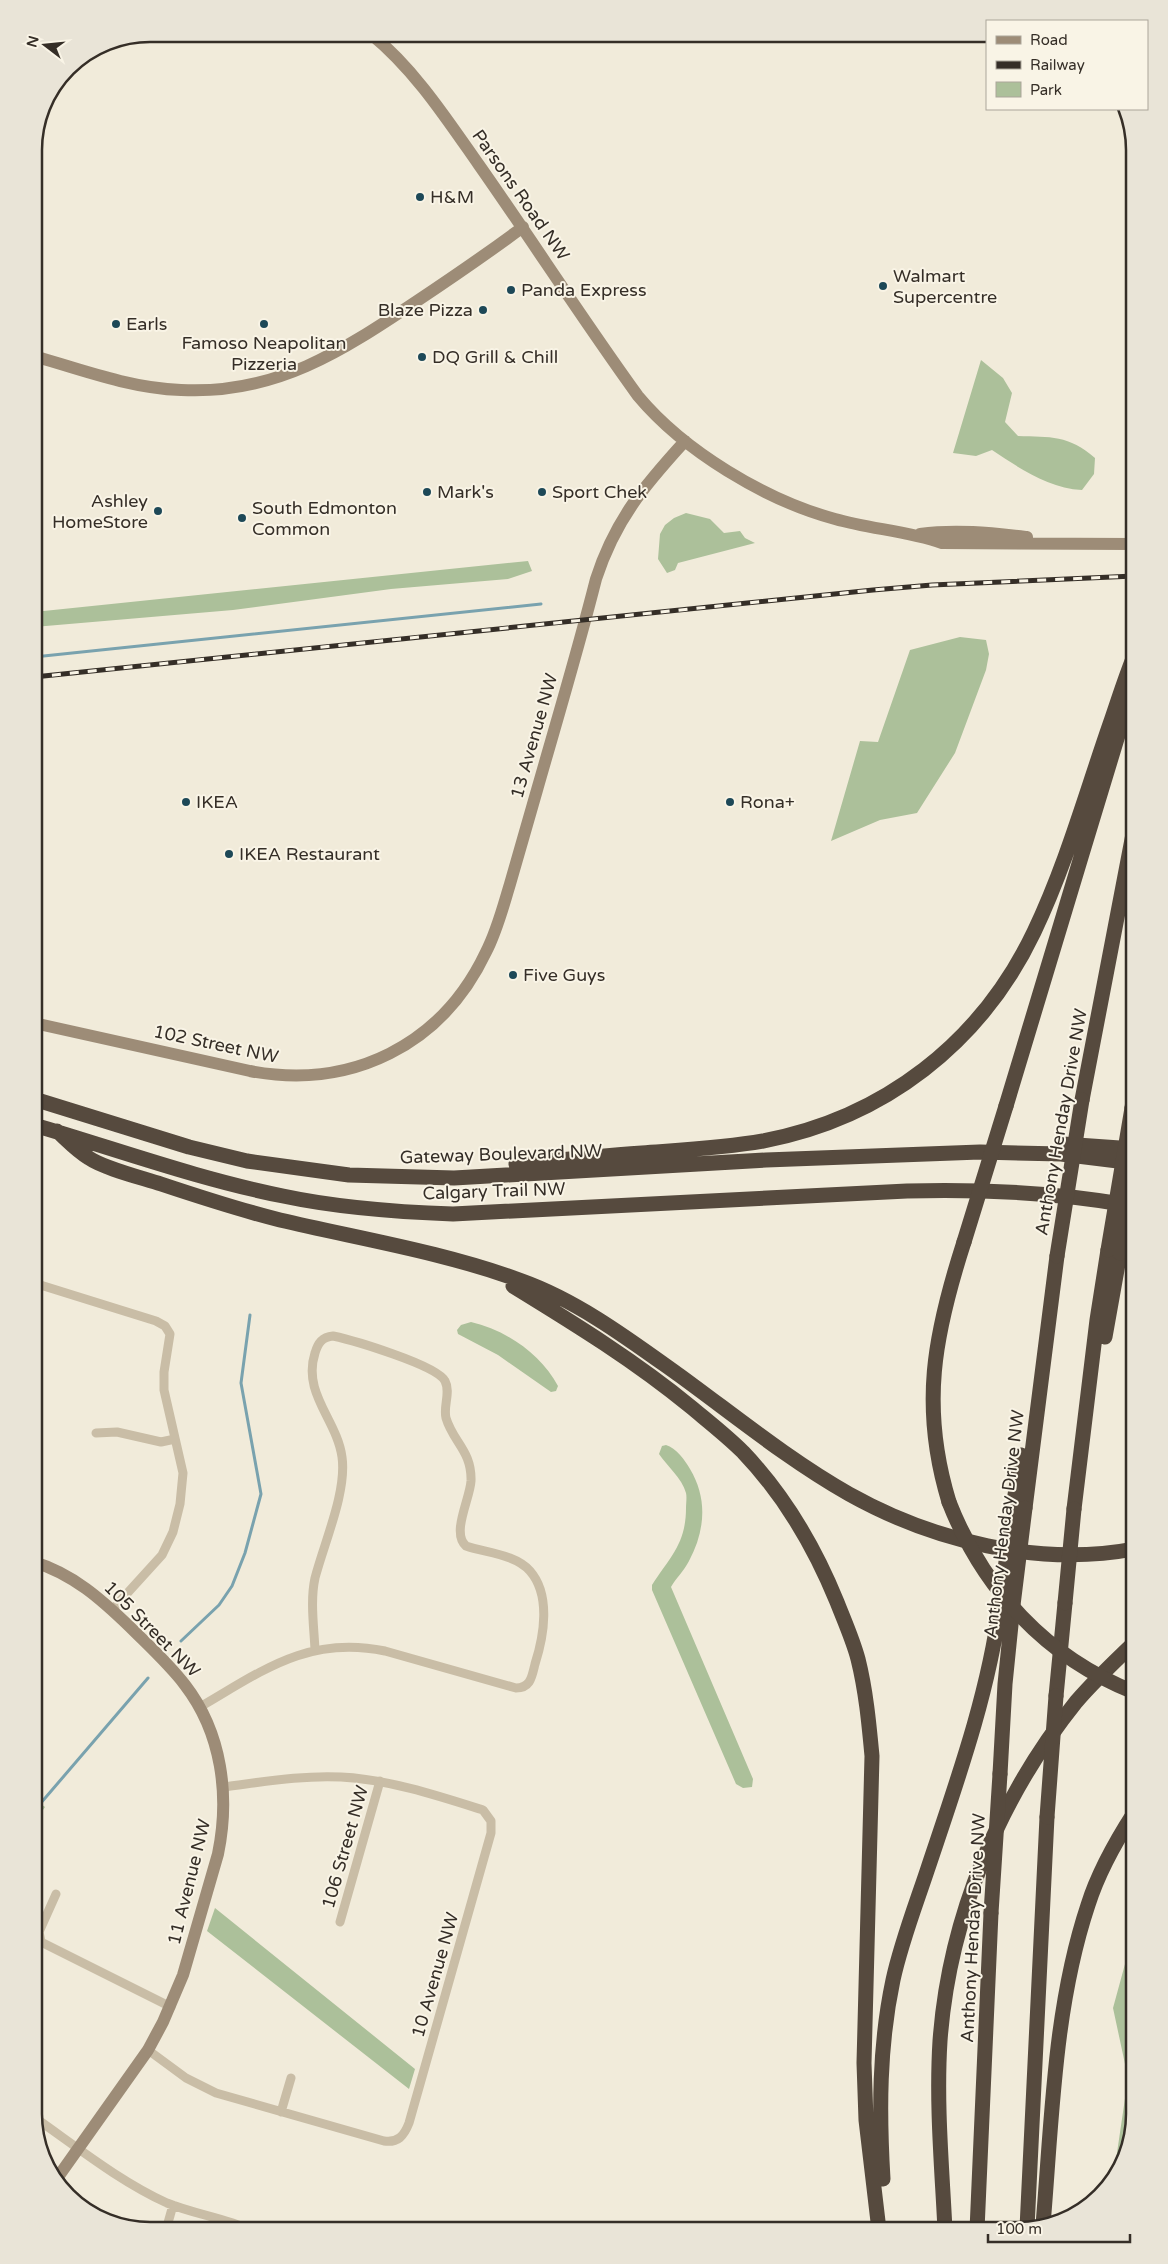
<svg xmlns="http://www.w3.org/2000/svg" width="1168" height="2264" viewBox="0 0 1168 2264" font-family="'Varela Round',sans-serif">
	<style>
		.green { fill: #acc09a }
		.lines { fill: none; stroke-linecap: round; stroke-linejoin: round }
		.stream { stroke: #79a2ae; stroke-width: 3 }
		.street { stroke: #c9bda6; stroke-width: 9 }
		.secondary { stroke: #9d8c77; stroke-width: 12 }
		.highway { stroke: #564a3e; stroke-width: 15 }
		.rail-casing { stroke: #352e27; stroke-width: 5 }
		.rail { stroke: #f9f4e6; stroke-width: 3; stroke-dasharray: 9; stroke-linecap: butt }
		.highway-bridge { stroke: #564a3e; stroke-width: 15 }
		.poi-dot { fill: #1d4857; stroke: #f9f4e6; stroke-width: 2 }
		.labels { text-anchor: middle; stroke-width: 4; stroke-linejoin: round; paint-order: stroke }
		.street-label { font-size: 18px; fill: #352e27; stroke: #f9f4e6 }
		.poi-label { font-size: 18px; fill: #352e27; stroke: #f9f4e6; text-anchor: start }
		.rim { fill: none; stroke: #352e27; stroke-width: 2.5 }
	</style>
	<rect width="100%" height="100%" fill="#f1ebda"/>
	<path class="green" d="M981,360L1003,378L1012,393L1005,422L1018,436C1050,437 1069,435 1095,458L1094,474L1082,490C1048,488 1019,468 992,450L976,456L953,453Z
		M686,513L710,519L724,533L740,531L745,538L755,543L678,563L675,570L667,573L658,559L660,534L665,525L674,518Z
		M528,561L532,571L508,579L391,589L233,610L34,627V612Z
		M960,637L986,640L989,654L986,670L955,753L917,813L880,820L831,841L860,741L878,742L910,650Z
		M471,1322C506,1330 541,1354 558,1386L556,1391L551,1392L498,1355L458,1334L457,1330L461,1325Z
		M666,1445C676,1448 685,1460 690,1469C708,1499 705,1531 689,1561C684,1571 676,1578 671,1587L753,1779L752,1787L743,1788L736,1784L652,1590V1585C670,1557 686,1544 686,1508C686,1504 687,1497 686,1493C682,1478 667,1466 659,1454L662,1446Z
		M34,1799L45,1807L34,1823Z
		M215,1908L415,2069L409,2089L207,1931Z
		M1134,1931V2113L1113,2180L1128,2078L1113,2008Z"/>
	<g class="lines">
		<path class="stream" d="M34,657L541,604
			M181,1641L219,1605L232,1586L245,1553L261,1494L241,1383L250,1315
			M34,1811L148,1678"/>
		<path class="street" d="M34,1283L156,1321L165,1326L170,1334L164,1372V1390L183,1473L180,1504L173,1532L162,1555L112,1610
			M96,1433L117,1432L161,1442L175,1439
			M200,1707C262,1671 308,1635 385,1651L516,1688C531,1688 532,1676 535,1664C544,1636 551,1595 530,1571C515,1554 486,1553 466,1546C451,1533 470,1499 471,1481C472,1451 453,1442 446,1418C443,1406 451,1392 445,1381C437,1365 352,1340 333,1336C322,1337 318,1343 315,1353C302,1393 337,1420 342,1457C347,1492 324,1543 315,1578C310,1601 314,1627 315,1650
			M56,1894L39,1932L41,1942L171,2007
			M340,1922L380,1781
			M148,2050L186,2078L216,2093L384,2141C398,2143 404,2136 409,2123L491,1833V1821L483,1810C439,1796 387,1779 341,1777C302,1775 263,1782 223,1787
			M281,2112L291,2078
			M34,2117C77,2147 119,2181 167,2203C194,2214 224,2218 251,2230
			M166,2230L173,2205"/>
		<path class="secondary" d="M371,34C415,70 446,118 479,165C533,242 583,320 638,396C684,451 765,500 835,519C870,529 907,531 942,543L1134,544
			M34,356C82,370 130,388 181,390C276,395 342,351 417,301C453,277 488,253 523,227
			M920,534C956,529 991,533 1027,537
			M34,1023L250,1071C352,1090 442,1045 486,952C497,931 503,907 510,884C519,853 528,821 537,790C557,720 578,650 596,579C615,520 644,486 685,441
			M34,1562C73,1574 101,1599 130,1627C149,1646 169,1664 185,1685C222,1733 230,1796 218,1854L183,1975L163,2022L148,2050L58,2177"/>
		<path class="highway" d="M34,1099L189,1147L247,1161L349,1175L454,1178L766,1160L980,1152L1061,1154L1134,1163
			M1082,1100L1134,829
			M1006,1106C1047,966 1091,826 1133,686
			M1132,1108L1134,1094
			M34,1125C116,1149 198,1179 283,1196C339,1208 396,1212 453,1214L907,1191C983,1189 1053,1192 1128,1205
			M57,1131C67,1140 77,1151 89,1158C103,1168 143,1178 161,1184C200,1197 240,1210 280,1220C361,1239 443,1252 522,1281C578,1301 630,1340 679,1375C734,1415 789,1460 849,1494C933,1541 1039,1567 1134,1549
			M1063,1144L1134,1149
			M516,1164C558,1160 600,1156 642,1153C682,1150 723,1148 763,1141C884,1118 981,1043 1034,932C1066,865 1086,793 1110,724C1118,701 1125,678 1134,656
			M513,1286C575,1324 635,1361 691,1407C709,1422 727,1436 743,1452C784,1495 815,1548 837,1602C844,1620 853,1640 858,1659C866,1691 869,1724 872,1756L864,2063L866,2120L879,2230
			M1105,1337L1120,1253
			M949,1502C920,1407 934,1335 964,1242
			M1013,1508L1021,1455
			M1025,1508L1057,1256
			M1074,1509L1097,1320L1108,1250
			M1056,1696L1065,1603
			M1000,1774L1005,1684L1013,1605
			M883,2179C879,2112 879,2046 893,1980C901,1943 915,1907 927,1871C956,1784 988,1696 1000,1605
			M1043,2225C1052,2119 1054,2007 1088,1905C1098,1873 1116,1841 1134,1813
			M1027,2228L1047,1817
			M945,2230C942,2168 936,2104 940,2041C949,1918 999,1798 1076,1702C1094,1681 1114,1662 1134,1643
			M977,2230L991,1913"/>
		<defs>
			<path id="rail" d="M34,677L873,590L932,585L1134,576"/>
		</defs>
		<use href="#rail" class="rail-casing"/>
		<use href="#rail" class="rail"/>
		<path class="highway-bridge" d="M964,1242L1006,1106
			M1108,1250L1132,1108
			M1120,1253L1134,1184
			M1057,1256L1082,1100
			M949,1502C983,1589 1047,1658 1134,1692
			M1001,1600L1013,1508
			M1065,1603L1074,1509
			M1013,1605L1025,1508
			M1047,1817L1056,1696
			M991,1913L1000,1774"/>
	</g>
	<g class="poi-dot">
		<circle cx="420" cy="197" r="5"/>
		<circle cx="883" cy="286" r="5"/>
		<circle cx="511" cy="290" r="5"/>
		<circle cx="483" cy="310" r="5"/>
		<circle cx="116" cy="324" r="5"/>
		<circle cx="264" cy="324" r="5"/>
		<circle cx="422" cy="357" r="5"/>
		<circle cx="427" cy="492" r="5"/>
		<circle cx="542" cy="492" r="5"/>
		<circle cx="158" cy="511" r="5"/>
		<circle cx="242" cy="518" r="5"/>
		<circle cx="186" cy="802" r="5"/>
		<circle cx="730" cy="802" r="5"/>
		<circle cx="229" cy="854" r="5"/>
		<circle cx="513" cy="975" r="5"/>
	</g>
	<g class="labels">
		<g class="street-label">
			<text transform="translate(521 195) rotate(55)" y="6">Parsons Road NW</text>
			<text transform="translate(534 736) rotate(-74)" y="6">13 Avenue NW</text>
			<text transform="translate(216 1044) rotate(12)" y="6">102 Street NW</text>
			<text transform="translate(1061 1122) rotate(-80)" y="6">Anthony Henday Drive NW</text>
			<text transform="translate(501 1154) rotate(-2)" y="6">Gateway Boulevard NW</text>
			<text transform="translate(494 1191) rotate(-2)" y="6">Calgary Trail NW</text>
			<text transform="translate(1004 1524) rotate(-83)" y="6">Anthony Henday Drive NW</text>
			<text transform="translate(152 1629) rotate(45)" y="6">105 Street NW</text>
			<text transform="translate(345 1847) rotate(-74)" y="6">106 Street NW</text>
			<text transform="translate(189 1882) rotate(-76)" y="6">11 Avenue NW</text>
			<text transform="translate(973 1928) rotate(-87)" y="6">Anthony Henday Drive NW</text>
			<text transform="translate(435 1975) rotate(-74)" y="6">10 Avenue NW</text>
		</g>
		<g class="poi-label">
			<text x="430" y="203">H&amp;M</text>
			<text x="893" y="282">Walmart<tspan x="893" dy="21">Supercentre</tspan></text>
			<text x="521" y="296">Panda Express</text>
			<text x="473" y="316" text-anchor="end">Blaze Pizza</text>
			<text x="126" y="330">Earls</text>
			<text x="264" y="349" text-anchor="middle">Famoso Neapolitan<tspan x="264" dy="21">Pizzeria</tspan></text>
			<text x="432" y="363">DQ Grill &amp; Chill</text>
			<text x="437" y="498">Mark's</text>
			<text x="552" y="498">Sport Chek</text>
			<text x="148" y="507" text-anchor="end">Ashley<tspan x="148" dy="21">HomeStore</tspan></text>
			<text x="252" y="514">South Edmonton<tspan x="252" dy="21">Common</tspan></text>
			<text x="196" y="808">IKEA</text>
			<text x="740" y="808">Rona+</text>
			<text x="239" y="860">IKEA Restaurant</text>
			<text x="523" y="981">Five Guys</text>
		</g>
	</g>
	<path d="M0 0H1168V2264H0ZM150 42H1018A108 108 0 0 1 1126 150V2114A108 108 0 0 1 1018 2222H150A108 108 0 0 1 42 2114V150A108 108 0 0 1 150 42Z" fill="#e9e4d7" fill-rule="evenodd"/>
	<path class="rim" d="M150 42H1018A108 108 0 0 1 1126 150V2114A108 108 0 0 1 1018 2222H150A108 108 0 0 1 42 2114V150A108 108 0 0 1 150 42Z"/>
	<rect x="986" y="20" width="162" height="90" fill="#f9f4e6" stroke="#aba59a"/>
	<rect x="996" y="36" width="25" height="8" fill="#9d8c77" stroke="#aba59a"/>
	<text x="1030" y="45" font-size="15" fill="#352e27">Road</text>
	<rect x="996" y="61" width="25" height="8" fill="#352e27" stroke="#aba59a"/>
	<text x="1030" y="70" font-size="15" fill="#352e27">Railway</text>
	<rect x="996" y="82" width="25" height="15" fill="#acc09a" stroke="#aba59a"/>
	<text x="1030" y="95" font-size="15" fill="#352e27">Park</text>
	<g transform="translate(45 45) rotate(286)" stroke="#f9f4e6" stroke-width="4" paint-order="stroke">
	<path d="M0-4L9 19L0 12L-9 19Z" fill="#352e27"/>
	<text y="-8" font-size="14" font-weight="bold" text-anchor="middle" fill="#352e27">N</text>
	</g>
	<path d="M988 2234v8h142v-8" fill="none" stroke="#352e27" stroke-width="2.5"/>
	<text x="996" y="2234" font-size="15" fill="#352e27" stroke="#f9f4e6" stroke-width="4" paint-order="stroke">100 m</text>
</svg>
